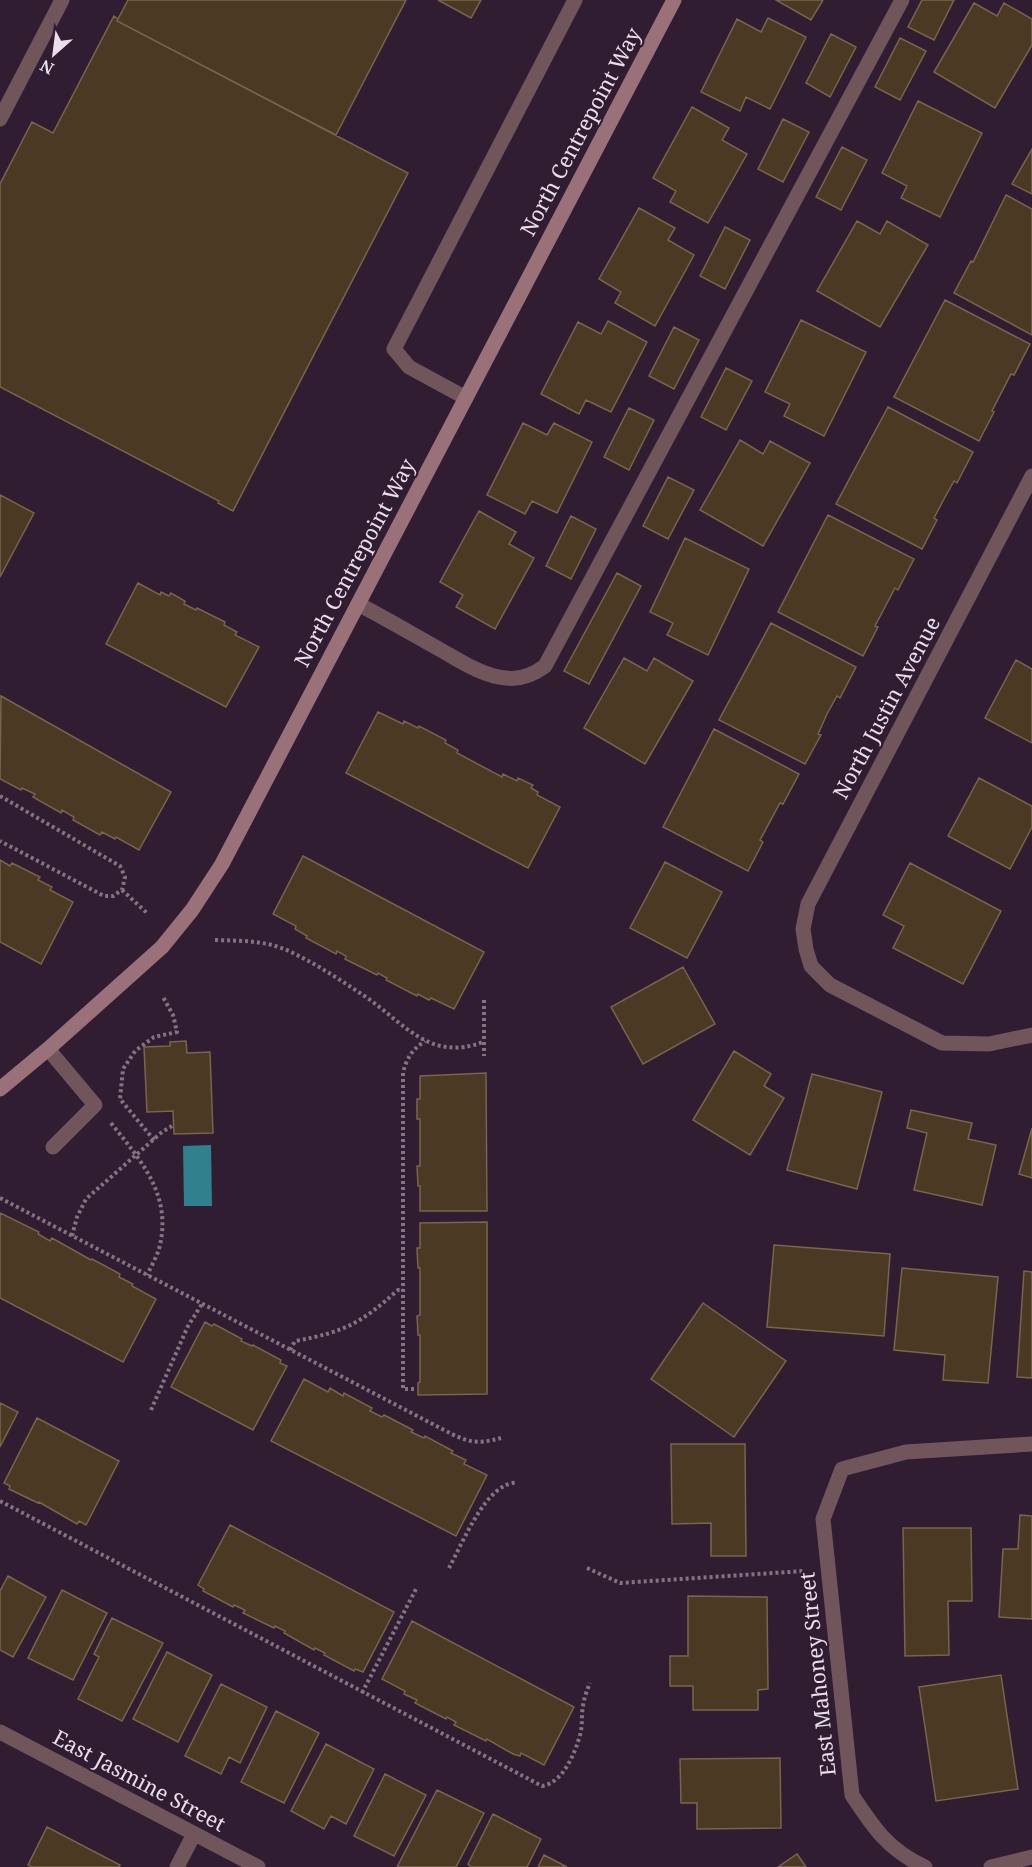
<svg xmlns="http://www.w3.org/2000/svg" width="1032" height="1867" viewBox="0 0 1032 1867" font-family="'Noto Serif',serif">
	<style>
		.water { fill: #31808d }
		.building { fill: #4c3923; stroke: #79644d; stroke-width: 1.5 }
		.lines { fill: none; stroke-linecap: round; stroke-linejoin: round }
		.path { stroke: #837384; stroke-width: 4; stroke-dasharray: 3 3; stroke-linecap: butt }
		.lane { stroke: #70565b; stroke-width: 15 }
		.street { stroke: #70565b; stroke-width: 15 }
		.secondary { stroke: #9b7179; stroke-width: 15 }
		.labels { text-anchor: middle; stroke-width: 4.5; stroke-linejoin: round; paint-order: stroke }
		.street-label { font-size: 21px; fill: #ebdfec; stroke: #301d31 }
	</style>
	<rect width="100%" height="100%" fill="#301d31"/>
	<path class="water" d="M211,1145L212,1206H184L183,1146Z"/>
	<path class="building" d="M128,0H406L336,135L117,21Z
		M438,0H481L471,18Z
		M776,0H823L811,20Z
		M922,0H954L934,40L908,27Z
		M974,3L997,16L1004,3L1032,19V45L995,108L934,72Z
		M114,16L118,19L117,21L408,173L233,511L218,503L219,501L0,387V184L32,122L53,133Z
		M768,18L806,37L770,109L746,97L740,111L701,92L737,19L761,32Z
		M831,34L856,47L830,97L806,83Z
		M900,38L926,51L900,100L875,87Z
		M918,101L982,133L940,217L901,198L907,186L882,173Z
		M692,107L729,128L722,140L747,154L708,223L670,202L676,191L653,178Z
		M783,119L809,132L783,182L758,169Z
		M842,147L867,160L841,210L816,197Z
		M1032,149V194L1012,184Z
		M1006,195L1032,209V335L954,293L971,261L973,262Z
		M639,208L675,228L668,240L694,255L655,326L615,303L621,292L599,279Z
		M857,221L880,234L887,221L928,245L880,327L817,291Z
		M725,227L750,240L725,289L700,276Z
		M945,300L1030,344L1014,375L1011,374L992,411L994,412L979,441L894,397Z
		M801,320L866,352L824,436L784,416L790,404L765,392Z
		M608,321L647,342L611,412L586,400L579,414L541,394L578,322L601,334Z
		M674,327L699,340L674,389L649,376Z
		M726,368L752,381L726,430L701,417Z
		M888,407L973,452L957,483L954,481L944,499L934,518L937,520L922,549L836,504Z
		M629,408L654,420L629,470L604,457Z
		M523,423L547,435L554,423L592,442L557,513L532,501L525,514L487,495Z
		M740,440L763,454L770,441L810,463L763,546L700,510Z
		M668,477L694,490L668,539L643,526Z
		M0,495L34,513L0,577Z
		M479,511L516,532L509,544L534,558L495,629L456,607L463,595L440,582Z
		M828,515L914,559L898,590L895,588L875,626L878,627L863,656L778,612Z
		M571,516L596,529L571,579L546,566Z
		M685,538L749,569L708,655L667,635L673,623L650,612Z
		M617,573L641,586L589,684L564,671Z
		M138,583L160,595L161,592L169,596L171,593L185,601L184,604L196,610L197,608L225,622L224,625L237,632L235,635L259,647L226,707L106,644Z
		M771,623L856,667L840,698L837,696L827,714L818,734L821,735L805,764L719,720Z
		M624,658L647,671L654,658L693,681L645,764L584,728Z
		M1016,660L1032,669V743L985,718Z
		M1,696L171,792L139,850L116,837L115,839L102,832L100,835L73,820L74,817L62,810L61,813L33,797L35,794L22,788L21,790L0,779Z
		M378,712L403,724L404,721L418,728L419,726L446,740L445,743L458,750L457,753L502,777L503,774L517,781L518,778L533,785L531,788L538,792L537,795L560,807L528,868L346,773Z
		M714,729L799,774L783,804L780,803L760,840L763,842L748,871L663,827Z
		M979,778L1032,806V827L1010,869L948,836Z
		M303,856L484,952L454,1009L431,998L429,1000L418,994L417,996L386,980L387,978L378,973L377,975L345,959L346,956L337,951L336,954L306,938L307,936L295,929L296,926L273,914Z
		M0,860L10,866L12,863L40,877L38,880L52,887L50,890L73,902L41,964L0,942Z
		M665,862L722,892L687,958L630,928Z
		M910,863L1001,911L963,984L893,948L904,926L883,915Z
		M683,967L715,1024L643,1064L611,1007Z
		M186,1041L187,1053L210,1052L213,1133L174,1134L173,1111L147,1112L144,1047L170,1046V1042Z
		M734,1051L771,1074L764,1086L784,1098L750,1155L693,1120Z
		M486,1073L487,1211H420V1186H418L417,1166H420V1119H417V1099H420V1076Z
		M812,1074L882,1092L857,1189L787,1170Z
		M911,1110L972,1123L968,1139L996,1145L982,1205L914,1190L927,1133L907,1128Z
		M1032,1128V1178L1019,1174Z
		M0,1213L39,1232L38,1234L50,1241L52,1238L91,1260L92,1259L120,1274L119,1277L133,1284L132,1286L156,1299L123,1362L0,1298Z
		M487,1222V1394L418,1395V1383L420,1382V1335H418L417,1316L420,1315V1268H418L417,1248H420V1223Z
		M774,1245L890,1254L884,1336L767,1327Z
		M902,1268L998,1277L988,1383L943,1380L945,1355L894,1350Z
		M1024,1271L1032,1272V1378L1017,1377Z
		M703,1303L786,1361L734,1437L651,1379Z
		M205,1322L212,1326L214,1324L242,1339L241,1341L252,1346L253,1345L281,1360L280,1363L287,1366L253,1430L171,1387Z
		M304,1379L328,1392L330,1388L343,1396L344,1393L372,1408L370,1411L382,1417L384,1415L413,1430L411,1432L424,1438L425,1436L453,1451L451,1453L466,1460L464,1464L487,1475L456,1536L271,1441Z
		M0,1403L18,1412L0,1447Z
		M37,1418L119,1461L86,1525L79,1521L77,1524L39,1502L38,1503L9,1489L10,1486L4,1483Z
		M671,1444H745L746,1556H711V1523L672,1524Z
		M1020,1515L1032,1516V1619L999,1617L1003,1549H1018Z
		M230,1525L394,1612L363,1672L355,1669L354,1671L324,1655L325,1653L315,1648L314,1650L284,1633L285,1631L275,1626L274,1628L243,1613L245,1610L234,1605L233,1607L203,1591L204,1589L198,1585Z
		M903,1528H971L972,1601H948L949,1655L905,1656Z
		M8,1576L46,1597L13,1657L0,1650V1591Z
		M62,1590L107,1613L73,1680L28,1658Z
		M688,1596L767,1597L768,1689L758,1690V1710H693V1686H670V1656H688Z
		M112,1618L163,1643L122,1721L78,1699L99,1657L94,1654Z
		M412,1621L574,1707L544,1765L521,1753L520,1756L513,1754L487,1739L486,1741L454,1725L456,1722L447,1717L446,1719L415,1703L417,1700L404,1694L405,1691L382,1679Z
		M167,1652L212,1675L178,1742L133,1719Z
		M1001,1675L1018,1789L936,1801L919,1687Z
		M221,1684L267,1707L240,1763L229,1757L221,1774L185,1756Z
		M276,1711L319,1733L284,1803L241,1782Z
		M326,1744L374,1769L346,1824L331,1816L324,1829L291,1811Z
		M780,1758L781,1828L697,1829V1803H681L680,1759Z
		M385,1774L426,1795L394,1856L354,1836Z
		M437,1790L484,1813L456,1867H397Z
		M493,1814L541,1839L527,1867H471L468,1864Z
		M47,1827L120,1865L119,1867H32L28,1865Z
		M797,1854L806,1867H778Z
		M544,1855L567,1867H538Z"/>
	<g class="lines">
		<path class="path" d="M0,796L120,866L125,877L122,890L113,896H104L0,841
			M122,890L148,914
			M215,940C242,941 266,940 291,952C318,965 342,981 366,997C405,1024 430,1062 483,1042
			M484,1000V1056
			M111,1123C142,1162 173,1196 159,1249C156,1258 151,1267 147,1275
			M154,1140L120,1099L123,1069L135,1051L154,1037L177,1032L173,1015L163,997
			M0,1198L444,1430C467,1442 475,1445 501,1438
			M72,1236L77,1217L86,1199L162,1132L172,1126
			M290,1350L295,1341C345,1332 361,1323 398,1290H403
			M414,1389H403V1073C407,1057 412,1050 425,1041
			M151,1410L188,1326L202,1304
			M0,1501L542,1786C563,1783 575,1753 580,1735C583,1725 581,1715 583,1706C584,1698 587,1690 590,1683
			M449,1568C462,1544 480,1499 504,1486C507,1484 513,1483 517,1482
			M587,1568L620,1583L804,1571
			M362,1693L416,1589"/>
		<path class="lane" d="M0,119L62,0
			M466,398L409,367L394,349L575,0
			M358,604C385,618 412,634 439,649C459,660 482,676 506,678C521,680 533,675 545,666L902,0
			M48,1049L95,1105L53,1147"/>
		<path class="street" d="M1032,476L808,904L803,929L806,949L811,966L830,985L942,1043L989,1044L1032,1035
			M0,1732L258,1867
			M177,1867L194,1834
			M925,1867C888,1850 873,1827 852,1795L823,1519L842,1469L906,1452L1032,1444
			M991,1867L1032,1857"/>
		<path class="secondary" d="M0,1089L48,1049L162,947L192,910L222,864L674,0"/>
	</g>
	<g class="labels">
		<g class="street-label">
			<text transform="translate(581 132) rotate(-62)" y="7">North Centrepoint Way</text>
			<text transform="translate(355 563) rotate(-62)" y="7">North Centrepoint Way</text>
			<text transform="translate(887 708) rotate(-62)" y="7">North Justin Avenue</text>
			<text transform="translate(818 1674) rotate(-96)" y="7">East Mahoney Street</text>
			<text transform="translate(139 1781) rotate(28)" y="7">East Jasmine Street</text>
		</g>
	</g>
	<g transform="translate(54 54) rotate(208)" stroke="#301d31" stroke-width="4.5" paint-order="stroke">
	<path d="M0-4.5L10 22L0 15L-10 22Z" fill="#ebdfec"/>
	<text y="-9" font-size="16" font-weight="bold" text-anchor="middle" fill="#ebdfec">N</text>
	</g>
</svg>
